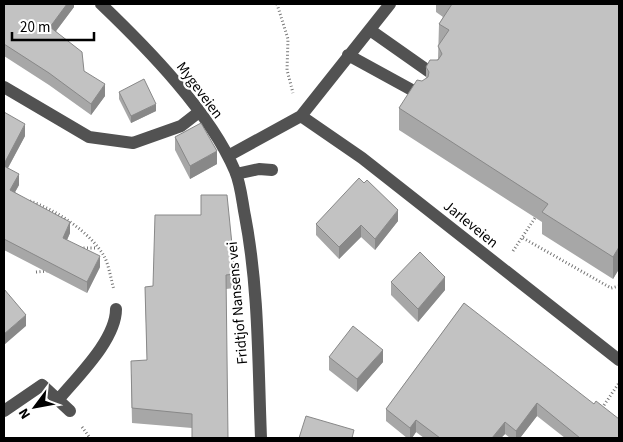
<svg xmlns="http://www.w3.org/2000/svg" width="623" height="442" viewBox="0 0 623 442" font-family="'Source Sans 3',sans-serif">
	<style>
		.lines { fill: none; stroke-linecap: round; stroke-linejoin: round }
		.path { stroke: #747474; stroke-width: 3; stroke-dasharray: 1 2.5; stroke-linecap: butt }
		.minor { stroke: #525252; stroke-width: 12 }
		.wall { fill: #a7a7a7 }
		.shaded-wall { fill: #888 }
		.building { fill: #c2c2c2; stroke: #888 }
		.labels { text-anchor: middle; stroke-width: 4.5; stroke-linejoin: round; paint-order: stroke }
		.street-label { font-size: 15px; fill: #000; stroke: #fff }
	</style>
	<rect width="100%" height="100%" fill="#fff"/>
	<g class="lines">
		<path class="path" d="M277,4L288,39L287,70L293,93
			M30,201C56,210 90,232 104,256C109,265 111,280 114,290
			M523,238L611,288L619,286
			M80,248H96
			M513,251L537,215
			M36,272L48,271
			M602,408L619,383
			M82,427L90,438"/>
		<path class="minor" d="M101,4C147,48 210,112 235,171C241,185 242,201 245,216C259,289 258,364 261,438
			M370,30L434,75
			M348,55L421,95
			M4,87L89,137L133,143L181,126L199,112
			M301,116L362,158L619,360
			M228,156L301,116L390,4
			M236,174L259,169L272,170
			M58,400C77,377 116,340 116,309
			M4,411L42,385L70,411"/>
	</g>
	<path class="wall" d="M4,4H74V7L56,31L84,71L105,96L91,115L49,85L4,56Z
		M436,4H619V269L613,279L542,234V222L399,130V108L422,81L426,79V67L438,59L439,24L443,17L436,12Z
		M119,92L156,111L131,123L119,99Z
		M4,112L25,136L8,168L19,185L15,192L70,233L67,240L100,267L87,293L4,250Z
		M175,137L217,164L190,179L175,150Z
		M201,195L235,274V288L226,289L192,428L132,423L131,375L147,360L145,287L153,286L201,215Z
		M398,221L375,250L361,237L339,259L316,235V224Z
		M391,282L445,290L418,322L391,295Z
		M464,303L619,438H565L537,416L520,438H510L505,434L501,438H424L416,432L412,438H407L386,421V409Z
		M329,357L383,362L357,392L329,370Z"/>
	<path class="shaded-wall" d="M67,4H74V7L50,39V27Z
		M105,84V96L91,115V104Z
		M156,104V111L131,123V116Z
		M25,124V136L4,175V164Z
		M217,151V164L190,179V166Z
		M19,174V185L10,201V190Z
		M398,210V221L375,250V239Z
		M70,222V233L63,249V238Z
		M361,225V237L339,259V247Z
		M619,247V269L613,279V257Z
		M100,256V267L87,293V282Z
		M445,277V290L418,322V309Z
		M26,315V326L4,345V334Z
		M383,350V362L357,392V379Z
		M537,403V416L520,438H516V431Z
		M416,420V432L412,438H410V428Z
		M505,422V434L501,438H492Z"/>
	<path class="building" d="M4,4H67L50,27L82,52L84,71L105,84L91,104L49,73L4,44Z
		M452,4H619V247L613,257L542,212L548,204L399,108L417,80L422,81L428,77L429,72L426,67L430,60H438L442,54L438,46L449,30L439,24Z
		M144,79L156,104L131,116L119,92Z
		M4,112L25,124L4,164Z
		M201,123L217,151L190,166L175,137Z
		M4,166L19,174L10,190L70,222L63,238L100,256L87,282L4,239Z
		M359,178L364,183L367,180L398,210L375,239L361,225L339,247L316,224Z
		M201,195H227L235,274L226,275L228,438H192V414L132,408L131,361L147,360L145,287L153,286L155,215H201Z
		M420,252L445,277L418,309L391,282Z
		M4,289L26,315L4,334Z
		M464,303L594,404L596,401L619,419V438H580L537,403L516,431L505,422L492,438H440L416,420L410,428L386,409Z
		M353,326L383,350L357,379L329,357Z
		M306,416L354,430L352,438H299Z"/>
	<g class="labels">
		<g class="street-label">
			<text transform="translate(200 90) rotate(53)" y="5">Mygeveien</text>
			<text transform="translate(471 224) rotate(39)" y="5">Jarleveien</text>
			<text transform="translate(237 303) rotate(-95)" y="5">Fridtjof Nansens vei</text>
		</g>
	</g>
	<rect width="623" height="442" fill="none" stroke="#000000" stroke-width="10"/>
	<g transform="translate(35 407) rotate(238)" stroke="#ffffff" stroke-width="4" paint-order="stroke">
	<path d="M0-4L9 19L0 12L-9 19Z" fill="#000000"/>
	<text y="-8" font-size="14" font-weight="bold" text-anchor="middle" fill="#000000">N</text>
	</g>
	<path d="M12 32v8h82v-8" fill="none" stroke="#000000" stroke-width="2.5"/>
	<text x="20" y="32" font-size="15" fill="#000000" stroke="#ffffff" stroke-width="4" paint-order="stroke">20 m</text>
</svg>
